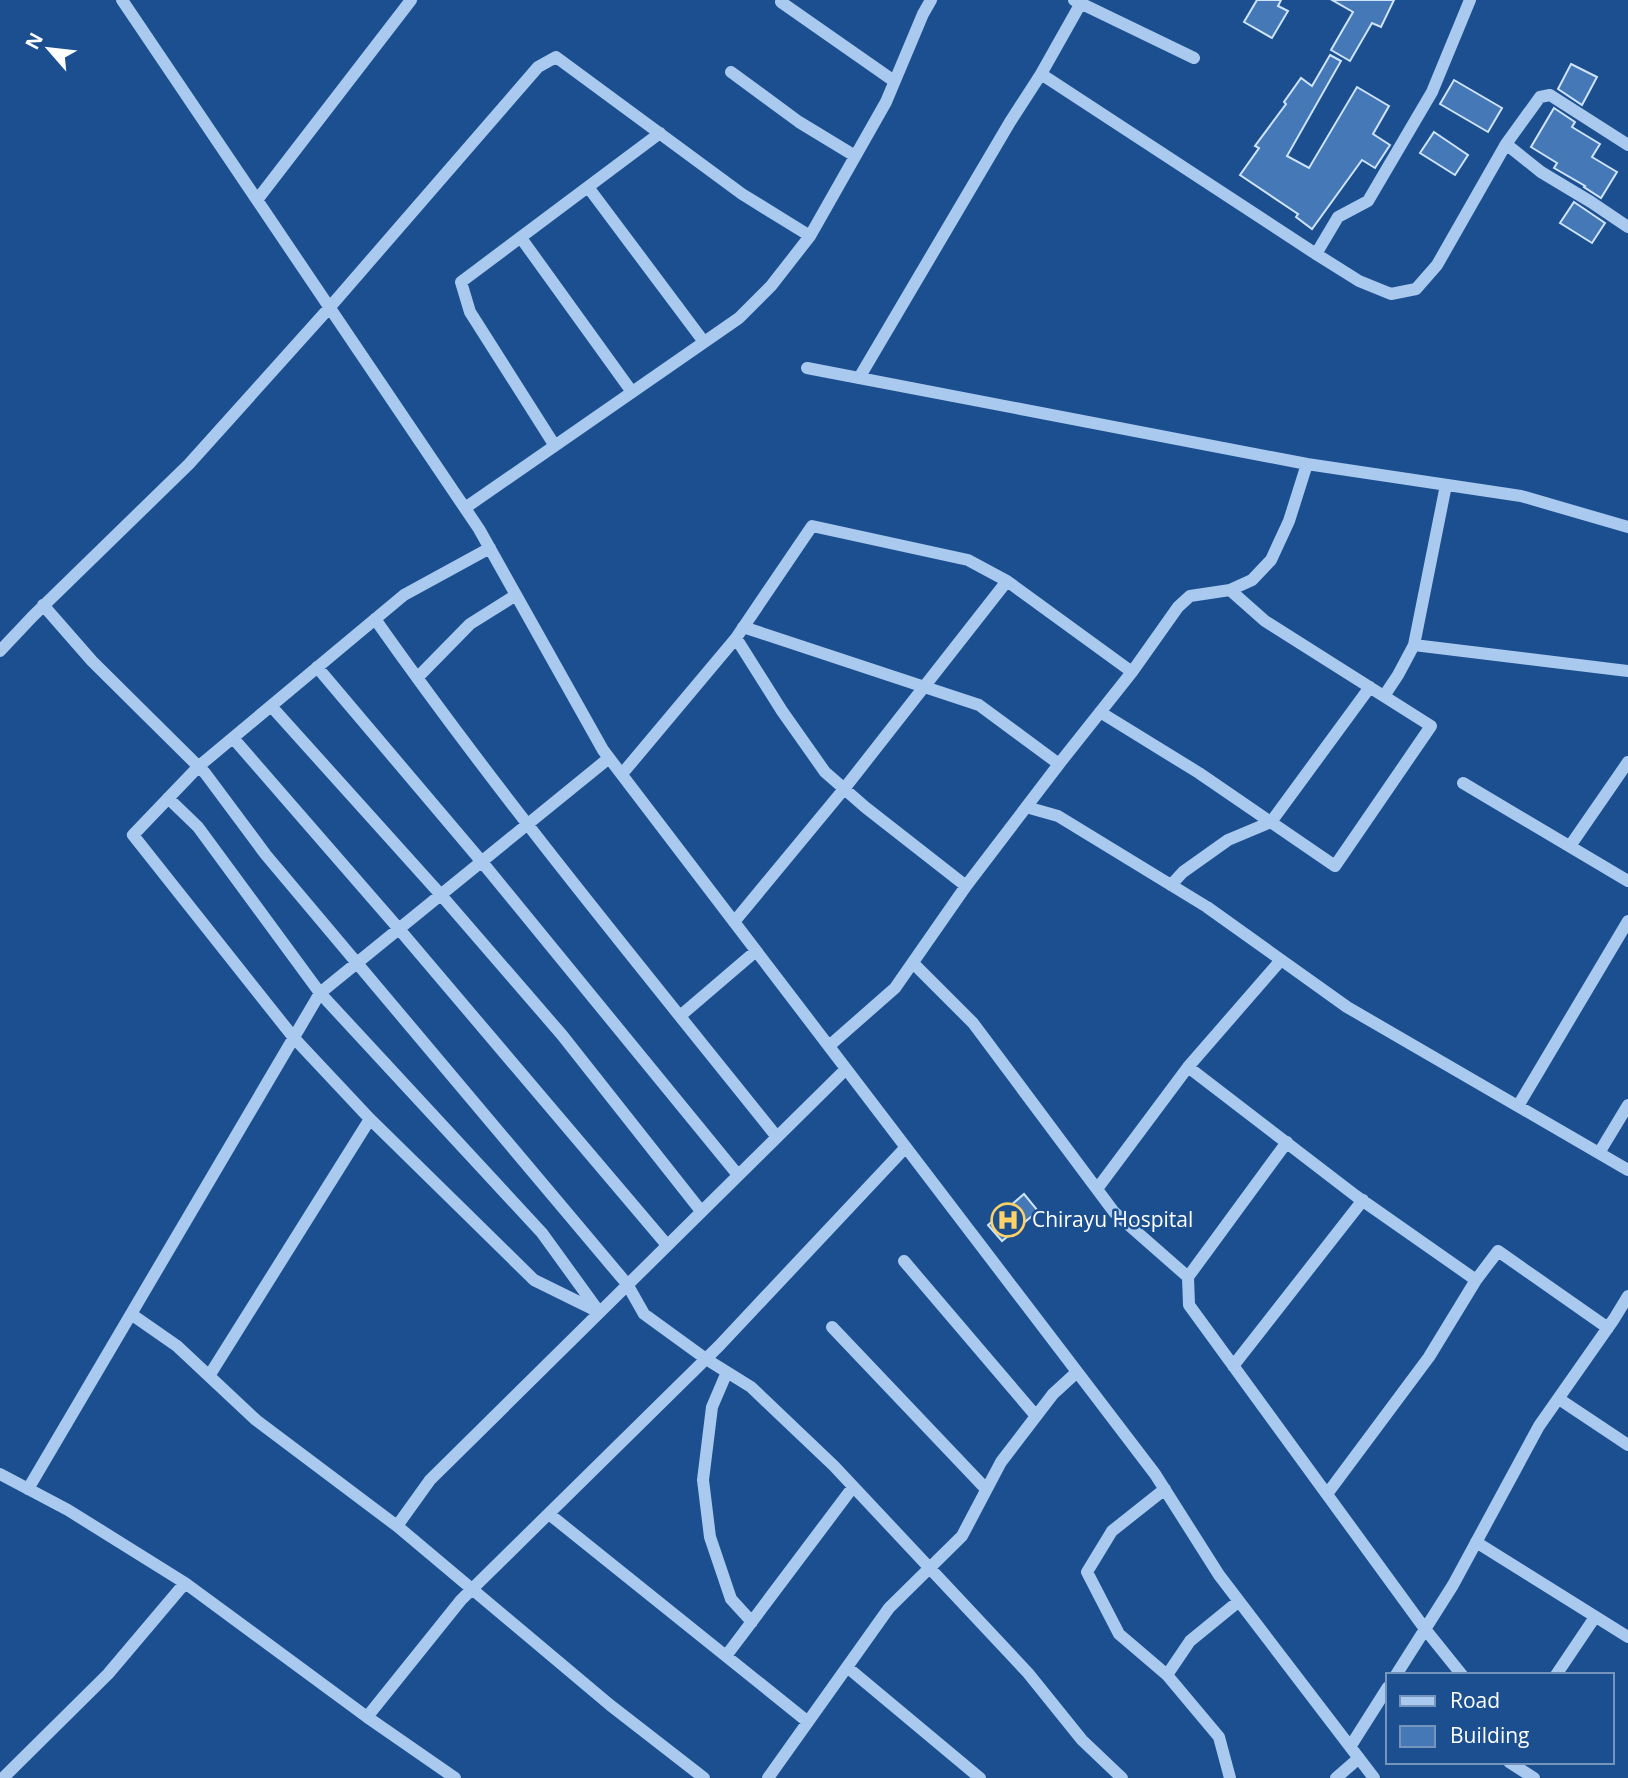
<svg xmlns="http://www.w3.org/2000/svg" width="1628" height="1778" viewBox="0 0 1628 1778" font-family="'Open Sans',sans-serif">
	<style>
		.building { fill: #4478b7; stroke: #cfe3fa; stroke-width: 2 }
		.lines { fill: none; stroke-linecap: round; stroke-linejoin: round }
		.minor { stroke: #a9c9ee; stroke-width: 12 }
		.labels { text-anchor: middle; stroke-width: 5; stroke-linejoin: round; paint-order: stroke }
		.poi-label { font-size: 21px; fill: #fff; stroke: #1b4f8f; text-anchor: start }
	</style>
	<rect width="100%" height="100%" fill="#1b4f8f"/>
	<path class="building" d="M1257,0H1281L1278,6L1288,11L1272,38L1244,22Z
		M1332,0H1394L1381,27L1372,23L1350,61L1331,50L1353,12Z
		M1330,55L1341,61L1287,156L1309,168L1357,87L1389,106L1373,134L1390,145L1375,168L1362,160L1312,229L1296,217L1298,214L1240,175L1259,148L1255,146L1286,104L1284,102L1301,78L1312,86Z
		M1571,64L1597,77L1582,105L1558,89Z
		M1454,80L1502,108L1488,132L1440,104Z
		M1554,108L1575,122L1572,127L1600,144L1592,157L1617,172L1601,198L1584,187L1585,186L1554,168L1557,163L1531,147Z
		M1434,132L1468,155L1455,175L1420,153Z
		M1574,202L1605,223L1592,243L1560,223Z
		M1024,1194L1038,1211L1002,1241L988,1225Z"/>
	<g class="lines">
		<path class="minor" d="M122,0L479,529L603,750L1155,1474L1219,1575L1374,1778
			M1074,0L1194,58
			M781,2L894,81
			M731,72L799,122L855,156
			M1041,74L1316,254L1359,281L1391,294L1416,289L1437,265L1506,144L1540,97L1550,95L1628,145
			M1506,144L1541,172L1591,202L1628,227
			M588,187L704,342
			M257,200L411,0
			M810,236L886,102L923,14L931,0
			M521,238L632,392
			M1316,254L1338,217L1368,201L1432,92L1470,0
			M807,368L1307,464L1521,496L1628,527
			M859,378L1010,122L1041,74L1081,3
			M555,446L470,312L461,282L660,133
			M490,548L404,595L199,766L133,835L294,1038L370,1119L534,1280L599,1312
			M43,605L92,661L205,773L266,855L627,1284L644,1314L706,1359L751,1387L834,1466L1028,1673L1082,1740L1122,1778
			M375,619C501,798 640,966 777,1137
			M743,627L979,705L1059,764
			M736,638L782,711L825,772L865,807L966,886
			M1414,645L1628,671
			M0,651L33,616L189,464L330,307L538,67L556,57L742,194L810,236L771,286L739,318L465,508
			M317,667L482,862L738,1175
			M417,678L470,624L516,595
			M1384,696L1398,675L1414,645L1446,485
			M271,706L441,895L562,1035L701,1211
			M1100,712L1199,773L1335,866L1431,726L1265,621L1230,590
			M233,738L399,929L667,1245
			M622,774L736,638L812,526L968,560L1007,581L1132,672
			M1463,783L1628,881
			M168,798L198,827L320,993L542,1233L597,1309
			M1026,807L1058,816L1207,907L1347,1007L1628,1170
			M1570,846L1628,762
			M1171,885L1183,872L1228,840L1271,822L1370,687
			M734,922L844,789L1007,581
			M913,963L973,1023L1114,1212L1188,1277L1189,1305L1425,1629L1462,1675
			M680,1016L756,951
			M829,1046L895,988L966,886L1059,764L1132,672L1178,607L1190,596L1230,590L1252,580L1271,560L1289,521L1307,464
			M1188,1067L1356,1196L1476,1280L1498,1251L1608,1328
			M1518,1106L1628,921
			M1599,1153L1628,1105
			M1097,1189L1188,1067L1281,960
			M904,1261L1036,1416
			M1188,1277L1287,1142
			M131,1314L177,1346L256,1420L397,1526L610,1705L704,1778
			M832,1327L986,1489
			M1233,1366L1363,1200
			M727,1372L712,1407L703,1480L710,1537L731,1599L752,1622
			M209,1376L370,1119
			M1559,1399L1628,1445
			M0,1474L68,1510L185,1583L367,1717L455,1778
			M28,1489L320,993L609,758
			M1165,1489L1112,1531L1087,1572L1119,1634L1167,1675
			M1327,1494L1429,1357L1476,1280
			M549,1514L808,1722
			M397,1526L430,1480L846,1069
			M1476,1542L1628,1637
			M726,1656L853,1487
			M847,1667L980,1778
			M1396,1675L1453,1585L1539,1426L1614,1319L1628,1296
			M1556,1675L1595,1617
			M367,1717L461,1600L719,1346L906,1147
			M1350,1747L1388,1687
			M1509,1762L1534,1778
			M3,1778L108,1674L185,1583
			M768,1778L889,1608L962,1536L1001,1462L1053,1394L1077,1372
			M1230,1778L1219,1737L1167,1675L1190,1641L1239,1601
			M1336,1778L1359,1758"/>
	</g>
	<defs>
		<symbol id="hospital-ring" viewBox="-11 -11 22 22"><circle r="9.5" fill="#1b4f8f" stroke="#ffd166" stroke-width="1.5"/><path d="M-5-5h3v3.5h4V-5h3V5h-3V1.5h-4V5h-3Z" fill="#ffd166"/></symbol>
	</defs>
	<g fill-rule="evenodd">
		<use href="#hospital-ring" x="989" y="1201" width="38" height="38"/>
	</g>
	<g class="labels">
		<g class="poi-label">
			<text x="1032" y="1227">Chirayu Hospital</text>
		</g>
	</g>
	<rect x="1386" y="1673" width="228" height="91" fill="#1b4f8f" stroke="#7695bc" stroke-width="2"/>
	<rect x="1400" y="1696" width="35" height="10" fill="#a9c9ee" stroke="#7695bc" stroke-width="2"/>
	<text x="1450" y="1708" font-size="21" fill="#ffffff">Road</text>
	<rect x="1400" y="1726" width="35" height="21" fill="#4478b7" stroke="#7695bc" stroke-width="2"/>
	<text x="1450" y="1743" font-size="21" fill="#ffffff">Building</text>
	<g transform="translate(49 49) rotate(298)" stroke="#1b4f8f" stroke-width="5" paint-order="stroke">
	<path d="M0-5L12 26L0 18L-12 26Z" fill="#ffffff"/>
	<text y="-10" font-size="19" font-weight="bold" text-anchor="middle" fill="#ffffff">N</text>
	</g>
</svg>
